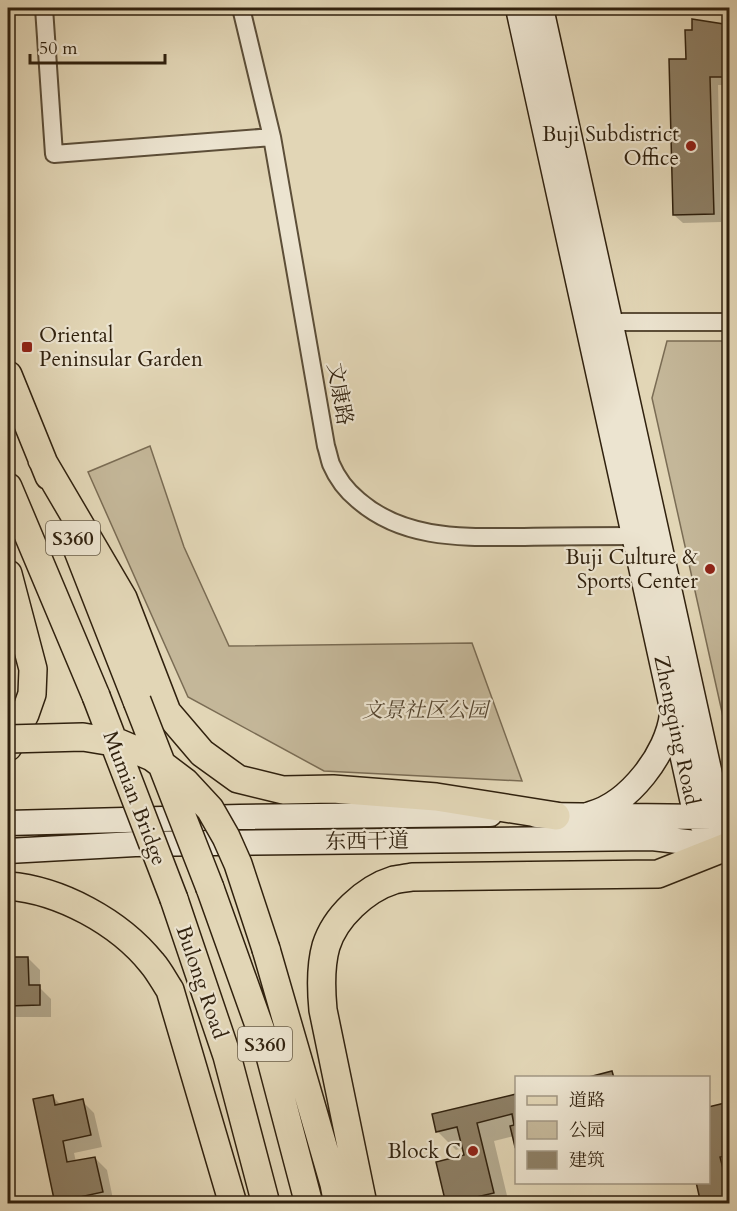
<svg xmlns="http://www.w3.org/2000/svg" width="737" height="1211" viewBox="0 0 737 1211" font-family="Cardo,'Noto Serif SC',serif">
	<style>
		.green { fill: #c4b799; stroke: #7a6c54; stroke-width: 1.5 }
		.shadow { fill: #0003 }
		.building { fill: #8d7f65; stroke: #30210e; stroke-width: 1.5 }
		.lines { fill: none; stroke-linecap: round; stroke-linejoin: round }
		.street-casing { stroke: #5c4e38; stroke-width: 20 }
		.secondary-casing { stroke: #30210e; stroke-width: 27 }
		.primary-casing { stroke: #30210e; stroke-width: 30 }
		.street { stroke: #ece4d0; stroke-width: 16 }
		.secondary { stroke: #ece4d0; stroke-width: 24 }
		.primary { stroke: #e2d6b6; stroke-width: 27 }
		.primary-bridge-casing { stroke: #30210e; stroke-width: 30; stroke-linecap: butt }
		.primary-bridge { stroke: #e2d6b6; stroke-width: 27 }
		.poi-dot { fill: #8f2418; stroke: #ece4d0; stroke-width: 2 }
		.labels { text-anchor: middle; stroke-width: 4.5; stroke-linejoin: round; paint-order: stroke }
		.shield { fill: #ece4d0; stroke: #685c48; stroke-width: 1.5 }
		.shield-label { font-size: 20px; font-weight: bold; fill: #30210e }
		.poi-label { font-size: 21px; fill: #30210e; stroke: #ece4d0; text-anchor: end }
		.street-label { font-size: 21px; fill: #30210e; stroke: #ece4d0 }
		.park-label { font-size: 21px; font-style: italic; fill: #554631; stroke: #ece4d0 }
	</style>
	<rect width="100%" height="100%" fill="#e2d6b6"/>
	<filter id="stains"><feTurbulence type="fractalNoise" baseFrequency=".00333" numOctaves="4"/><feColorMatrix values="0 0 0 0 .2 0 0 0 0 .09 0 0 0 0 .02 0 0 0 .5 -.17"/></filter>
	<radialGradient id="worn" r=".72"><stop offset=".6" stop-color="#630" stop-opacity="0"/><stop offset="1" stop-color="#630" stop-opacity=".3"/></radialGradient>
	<path class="green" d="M667,341H729V740L728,739L652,398Z
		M150,446L184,547L229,646L472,643L522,781L324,771L188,697L88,472Z"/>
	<path class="shadow" d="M730,26V85H718L721,222L683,223L674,215L688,60Z
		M8,958H28L40,970V988L51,999V1017H8Z
		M516,1095V1145L514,1136L494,1141L509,1204H448L465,1156L463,1148L456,1150L437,1131L434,1115Z
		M52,1096L61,1105L82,1101L94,1113L102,1147L74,1153L76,1162L95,1158L107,1170L114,1204H56Z
		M724,1105L730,1110V1204L708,1182Z
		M8,1191L12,1198L8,1201Z"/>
	<path class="building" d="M692,19L730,25V77H710L714,214L673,215L669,59H686L685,30H692Z
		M8,957H28L29,985H40V1005L8,1006Z
		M612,1071L614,1078H585Z
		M516,1094V1146L515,1147L510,1126L514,1125L512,1114L477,1123L494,1193L446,1204L436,1162L464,1155L457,1127L436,1132L432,1114Z
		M53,1095L55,1105L83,1099L91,1135L63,1141L67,1162L95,1157L103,1192L75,1198L76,1204H55L33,1099Z
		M725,1103L730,1123V1155L720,1157L730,1195V1204H701L696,1182H708V1107Z"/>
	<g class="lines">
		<defs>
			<path id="street" d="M44,8L54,154L272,137
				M241,8L272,137L326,446C328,452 329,458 331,464C337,478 347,491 358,500C405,541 466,537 524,537C561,536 598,536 634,536
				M601,322H730"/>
			<path id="secondary" d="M518,8L696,817L726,847
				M541,8L726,847
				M590,814C629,804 668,753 672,714
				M537,815L712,817
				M8,823L240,817L490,814
				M8,851L135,844L652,838L730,847"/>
			<path id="primary" d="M8,375L49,476
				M42,460L123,598L167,712L202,753L238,779L283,790L333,789L436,797L556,816
				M8,487L96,696
				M75,543L137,701
				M8,574L33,669L32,694L25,714L8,747
				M8,886C60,890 119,922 152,963C159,971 164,981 170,990L233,1204
				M210,888L270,1056L309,1204
				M174,899L227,1056L266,1204
				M266,949L334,1184L338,1204
				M363,1204L323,1010C321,989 320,967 326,946C335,917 365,889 394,880C399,879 406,878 412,877L658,874L726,847"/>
		</defs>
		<use href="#street" class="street-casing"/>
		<use href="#secondary" class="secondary-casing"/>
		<use href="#primary" class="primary-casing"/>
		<use href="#street" class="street"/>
		<use href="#secondary" class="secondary"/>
		<use href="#primary" class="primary"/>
		<defs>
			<path id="primary-bridge" d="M96,696L174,899
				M137,701L210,888
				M8,739L83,737L119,743L152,757L185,782L210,809L226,837L238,864L266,949"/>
		</defs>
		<use href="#primary-bridge" class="primary-bridge-casing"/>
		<use href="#primary-bridge" class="primary-bridge"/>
	</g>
	<g class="poi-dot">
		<circle cx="691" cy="146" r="6"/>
		<rect x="21" y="341" width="12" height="12" rx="3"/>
		<circle cx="710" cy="569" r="6"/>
		<circle cx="473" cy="1151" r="6"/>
	</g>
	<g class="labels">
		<g class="shield">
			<rect x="46" y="521" width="54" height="34" rx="4.5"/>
			<rect x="238" y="1027" width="54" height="34" rx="4.5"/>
		</g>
		<g class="shield-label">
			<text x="73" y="545">S360</text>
			<text x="265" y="1051">S360</text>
		</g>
		<g class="poi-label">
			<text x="679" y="141">Buji Subdistrict<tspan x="679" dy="24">Office</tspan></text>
			<text x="39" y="342" text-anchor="start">Oriental<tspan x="39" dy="24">Peninsular Garden</tspan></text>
			<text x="698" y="564">Buji Culture &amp;<tspan x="698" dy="24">Sports Center</tspan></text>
			<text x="461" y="1158">Block C</text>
		</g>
		<g class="street-label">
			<text transform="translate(340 394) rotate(80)" y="7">文康路</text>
			<text transform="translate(677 730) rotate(78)" y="7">Zhengqing Road</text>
			<text transform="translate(135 798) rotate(69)" y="7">Mumian Bridge</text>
			<text transform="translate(367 841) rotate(-1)" y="7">东西干道</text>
			<text transform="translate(202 982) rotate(71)" y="7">Bulong Road</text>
		</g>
		<g class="park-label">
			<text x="425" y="717">文景社区公园</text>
		</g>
	</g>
	<rect width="737" height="1211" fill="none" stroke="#e2d6b6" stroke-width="30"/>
	<rect x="9" y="9" width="719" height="1193" fill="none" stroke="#30210e" stroke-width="3"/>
	<rect x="15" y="15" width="707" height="1181" fill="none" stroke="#30210e" stroke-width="1.5"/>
	<rect x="515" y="1076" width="195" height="108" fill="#ece4d0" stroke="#a19682" stroke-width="1.5"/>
	<rect x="527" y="1096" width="30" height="9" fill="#e2d6b6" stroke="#a19682" stroke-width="1.5"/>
	<text x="569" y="1106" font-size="18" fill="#30210e">道路</text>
	<rect x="527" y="1121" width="30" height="18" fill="#c4b799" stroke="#a19682" stroke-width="1.5"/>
	<text x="569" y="1136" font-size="18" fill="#30210e">公园</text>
	<rect x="527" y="1151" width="30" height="18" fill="#8d7f65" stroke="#a19682" stroke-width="1.5"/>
	<text x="569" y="1166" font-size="18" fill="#30210e">建筑</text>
	<path d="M30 54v9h135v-9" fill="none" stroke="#30210e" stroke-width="3"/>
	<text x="39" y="54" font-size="18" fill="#30210e" stroke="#ece4d0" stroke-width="4.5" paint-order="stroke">50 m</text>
	<rect width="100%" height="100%" filter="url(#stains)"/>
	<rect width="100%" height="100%" fill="url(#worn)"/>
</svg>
